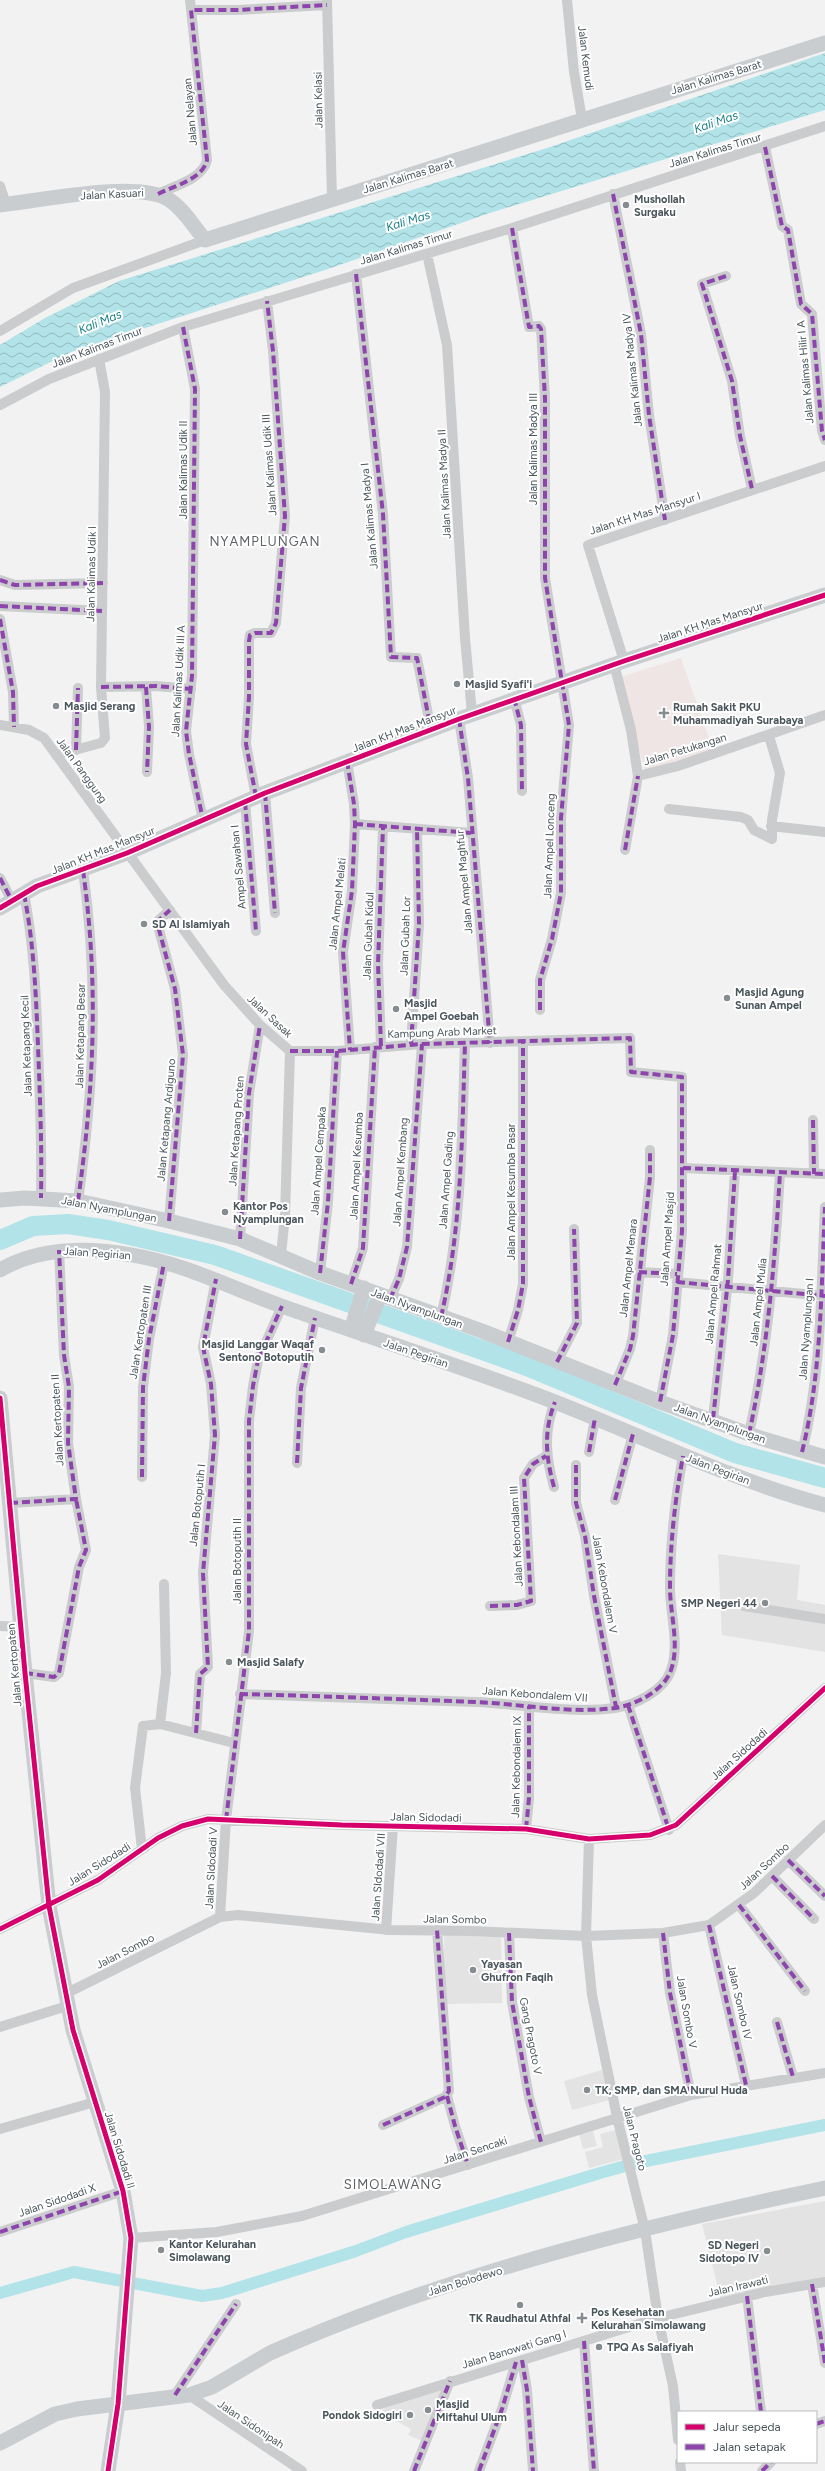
<svg xmlns="http://www.w3.org/2000/svg" width="825" height="2471" viewBox="0 0 825 2471" font-family="Figtree,sans-serif">
	<style>
		.education { fill: #e4e3e3 }
		.medical { fill: #efe5e5 }
		.water { fill: url(#water-waves) }
		.lines { fill: none; stroke-linecap: round; stroke-linejoin: round }
		.canal { stroke: #b2e3e8; stroke-width: 12 }
		.river { stroke: #b2e3e8; stroke-width: 20 }
		.street { stroke: #cacccd; stroke-width: 10 }
		.secondary { stroke: #cacdcf; stroke-width: 15 }
		.quiet { stroke: #8e44ad; stroke-width: 4; stroke-dasharray: 8 4; stroke-linecap: butt }
		.cycleway-casing { stroke: #fff; stroke-width: 8 }
		.cycleway { stroke: #d6006c; stroke-width: 5 }
		.poi-dot { fill: #858d90; stroke: #fff; stroke-width: 1.5 }
		.labels { text-anchor: middle; stroke-width: 4; stroke-linejoin: round; paint-order: stroke }
		.street-label { font-size: 11px; fill: #4a565c; stroke: #fff }
		.poi-label { font-size: 11px; font-weight: bold; fill: #4a565c; stroke: #fff; text-anchor: start }
		.water-label { font-size: 12px; font-style: italic; fill: #1a7f89; stroke: #fff }
		.quarter-label { font-size: 13px; letter-spacing: 1px; fill: #5e6265; stroke: #fff }
	</style>
	<defs>
		<pattern id="water-waves" width="16" height="10" patternUnits="userSpaceOnUse"><rect width="16" height="10" fill="#b2e3e8"/><path d="M0 5q4-4 8 0t8 0" fill="none" stroke="#93bbbf"/></pattern>
	</defs>
	<rect width="100%" height="100%" fill="#f2f2f2"/>
	<path class="education" d="M718,1554L800,1565L797,1600L825,1605V1652L722,1635Z
		M444,1935L501,1937L502,2003L445,2004Z
		M602,2070L610,2100L572,2110L564,2081Z
		M616,2130L624,2159L589,2168L585,2152L603,2147L600,2134Z
		M593,2131L597,2146L583,2149L579,2134Z
		M825,2201V2278L721,2300L702,2224Z
		M444,2386L425,2442L408,2435L411,2429L381,2413L387,2404Z"/>
	<path class="medical" d="M681,658L713,750L645,771L620,677Z"/>
	<path class="water" d="M825,53V110L490,213L328,269L71,352L0,387V345L45,318L119,281L547,148Z"/>
	<g class="lines">
		<path class="canal" d="M0,2293L74,2272L202,2296L222,2293L356,2251L406,2232L600,2173L636,2163L825,2125"/>
		<path class="river" d="M0,1240L33,1226L68,1224L108,1230L215,1255L527,1366L735,1453L825,1478"/>
		<path class="street" d="M327,0L332,199
			M567,0L574,72L582,119
			M191,10H237L327,5
			M765,147L782,226L788,230L801,304L812,314L822,431L825,440
			M0,186L6,204
			M158,194C174,186 203,179 207,160L190,0
			M613,194L641,334L649,415L665,520
			M512,228L529,327L539,326L541,329L545,398V578L569,725L561,818V893L552,939L540,980V1010
			M427,254L447,345L465,638L472,714
			M356,274L383,514L391,657L417,658L431,730
			M726,276L702,284L732,381L740,436L752,489
			M183,327L195,389L192,676L186,731L189,754L203,820
			M0,331L73,288L205,240
			M0,405L49,379L183,327L512,228L825,126
			M0,580L15,585L103,583
			M0,606L102,611
			M0,619L13,692L14,727
			M624,661L588,545L825,466
			M614,664L631,730L638,776L625,850
			M101,687L156,686L191,689
			M146,687L149,727L147,772
			M514,698L521,725L522,791
			M459,719L468,778L490,1043
			M0,725L29,730L44,738L224,985L260,1025L290,1051L285,1215L281,1255
			M76,750L78,688
			M56,755L101,743L105,738L101,687L105,392L99,359
			M347,761L354,804L355,824L352,891L343,952L350,1050
			M638,776L678,766L825,715
			M265,793L275,913
			M256,797L246,744L249,697V641L250,635L255,633H271L276,623L285,516L273,351L267,301
			M245,802L256,931
			M669,809L741,817L748,820L754,830L772,839V820L780,773L769,736
			M355,824L472,833
			M771,826L825,832
			M0,878L12,901
			M24,894C34,944 36,995 38,1046C40,1097 42,1147 41,1198
			M411,1044L419,924L417,829
			M381,1046L378,964L383,827
			M290,1051H337L422,1044L630,1038L631,1072L682,1077V1231L673,1335L660,1402
			M813,1120L814,1174
			M683,1168L825,1174
			M78,1201C94,1087 99,985 83,870
			M169,1221L183,1055L175,989L158,926L159,920L170,910
			M240,1239L249,1093L260,1025
			M639,1272L677,1274
			M320,1273L328,1202L337,1051
			M677,1282L825,1296
			M351,1284L363,1248L375,1047
			M390,1299L399,1279L407,1247L422,1044
			M441,1317C462,1227 462,1135 465,1043
			M508,1342L518,1310L523,1284V1041
			M557,1362L577,1323L574,1229
			M615,1385L630,1349L633,1336L650,1177V1150
			M713,1419L728,1280L735,1171
			M749,1434C768,1347 775,1260 780,1172
			M589,1452L595,1418
			M802,1452C822,1372 821,1288 825,1207
			M297,1463L301,1388L315,1318
			M576,1465V1503L585,1536L594,1596L616,1707
			M142,1477L143,1387L149,1339L164,1263
			M554,1487C546,1458 543,1432 555,1402
			M615,1500L633,1434
			M10,1503L76,1499L68,1443L69,1387L64,1355L59,1250
			M490,1606L517,1605L531,1601L524,1478L533,1464L546,1456
			M744,1606L825,1619
			M0,1626L21,1627
			M25,1673L54,1677L59,1673L79,1567L86,1550L76,1499
			M240,1694C319,1696 398,1699 476,1702C522,1704 569,1714 615,1708C635,1705 664,1691 671,1670C680,1645 670,1614 670,1588C670,1543 675,1500 683,1456
			M628,1705L669,1830
			M160,1724L166,1673L164,1584
			M196,1733L200,1674L208,1667L203,1573L215,1435L211,1384L203,1347L216,1279
			M526,1829L529,1798V1706
			M589,1839L586,1936L592,1995L617,2117L645,2230L658,2318L673,2386L678,2440
			M142,1849L135,1788L143,1726L160,1724L234,1743
			M788,1860L825,1896
			M772,1876L814,1919
			M739,1905L805,1991
			M220,1917L226,1820L249,1631V1421L253,1386L258,1360L282,1306
			M709,1925L746,2085
			M0,1929L98,1880L158,1838L182,1826L208,1819L342,1825L526,1829L589,1839L650,1835L676,1825L825,1688
			M386,1930L393,1826
			M509,1933L512,2002L529,2097L541,2142
			M663,1933L670,1993L691,2095
			M65,1994L220,1917L238,1915L390,1930L471,1931L586,1936L663,1933L709,1925L754,1893L825,1825
			M777,2022L793,2077
			M0,2027L67,2006
			M447,2096L455,2126L468,2165
			M383,2125L445,2097L449,2091L437,1930
			M0,2129L95,2102
			M0,2232L123,2191
			M131,2238L217,2232L302,2216L691,2095L825,2073
			M812,2284L825,2363
			M747,2296L761,2412
			M584,2341L594,2471
			M522,2360L527,2390L533,2471
			M175,2395L236,2304
			M189,2395L302,2471
			M377,2405L658,2318L765,2292L825,2282
			M816,2424L825,2421
			M680,2462L681,2471
			M414,2471L450,2381
			M479,2471L502,2409L516,2362
			M762,2471L771,2462"/>
		<path class="secondary" d="M0,205C40,201 135,180 168,199C183,208 194,227 205,240L825,43
			M0,908L37,886L127,853L265,793L459,719L624,661L825,595
			M0,1200L25,1198L78,1201L169,1221L240,1239L320,1273L482,1331L660,1402L760,1438L825,1457
			M0,1270C39,1247 89,1247 132,1255C187,1264 237,1291 290,1309C378,1340 467,1368 555,1402C645,1437 731,1480 825,1505
			M351,1330L364,1288
			M364,1335L380,1295
			M0,1398L25,1673L49,1906L73,2030L123,2191L131,2238L118,2404L108,2471
			M0,2443L55,2414L77,2409L189,2395L212,2387L270,2353L293,2343C459,2272 648,2225 825,2188"/>
		<path class="quiet" d="M765,147L782,226L788,230L801,304L812,314L822,431L825,440
			M158,194C174,186 203,179 207,160L191,10H237L327,5
			M613,194L641,334L649,415L665,520
			M512,228L529,327L539,326L541,329L545,398V578L569,725L561,818V893L552,939L540,980V1010
			M356,274L383,514L391,657L417,658L431,730
			M726,276L702,284L732,381L740,436L752,489
			M183,327L195,389L192,676L186,731L189,754L203,820
			M0,580L15,585L103,583
			M0,606L102,611
			M0,619L13,692L14,727
			M101,687L156,686L191,689
			M146,687L149,727L147,772
			M514,698L521,725L522,791
			M459,719L468,778L490,1043
			M76,750L78,688
			M347,761L354,804L355,824L352,891L343,952L350,1050
			M265,793L275,913
			M256,797L246,744L249,697V641L250,635L255,633H271L276,623L285,516L273,351L267,301
			M245,802L256,931
			M355,824L472,833
			M625,850L638,776
			M0,878L12,901
			M24,894C34,944 36,995 38,1046C40,1097 42,1147 41,1198
			M411,1044L419,924L417,829
			M381,1046L378,964L383,827
			M290,1051H337L422,1044L630,1038L631,1072L682,1077V1231L673,1335L660,1402
			M813,1120L814,1174
			M683,1168L825,1174
			M78,1201C94,1087 99,985 83,870
			M169,1221L183,1055L175,989L158,926L159,920L170,910
			M240,1239L249,1093L260,1025
			M639,1272L677,1274
			M320,1273L328,1202L337,1051
			M677,1282L825,1296
			M351,1284L363,1248L375,1047
			M390,1299L399,1279L407,1247L422,1044
			M441,1317C462,1227 462,1135 465,1043
			M508,1342L518,1310L523,1284V1041
			M557,1362L577,1323L574,1229
			M615,1385L630,1349L633,1336L650,1177V1150
			M713,1419L728,1280L735,1171
			M749,1434C768,1347 775,1260 780,1172
			M589,1452L595,1418
			M802,1452C822,1372 821,1288 825,1207
			M297,1463L301,1388L315,1318
			M576,1465V1503L585,1536L594,1596L616,1707
			M142,1477L143,1387L149,1339L164,1263
			M554,1487C546,1458 543,1432 555,1402
			M615,1500L633,1434
			M10,1503L76,1499L68,1443L69,1387L64,1355L59,1250
			M490,1606L517,1605L531,1601L524,1478L533,1464L546,1456
			M25,1673L54,1677L59,1673L79,1567L86,1550L76,1499
			M240,1694C319,1696 398,1699 476,1702C522,1704 569,1714 615,1708C635,1705 664,1691 671,1670C680,1645 670,1614 670,1588C670,1543 675,1500 683,1456
			M628,1705L669,1830
			M196,1733L200,1674L208,1667L203,1573L215,1435L211,1384L203,1347L216,1279
			M226,1820L249,1631V1421L253,1386L258,1360L282,1306
			M526,1829L529,1798V1706
			M788,1860L825,1896
			M772,1876L814,1919
			M739,1905L805,1991
			M709,1925L746,2085
			M509,1933L512,2002L529,2097L541,2142
			M663,1933L670,1993L691,2095
			M777,2022L793,2077
			M447,2096L455,2126L468,2165
			M383,2125L445,2097L449,2091L437,1930
			M0,2232L123,2191
			M812,2284L825,2363
			M747,2296L761,2412
			M584,2341L594,2471
			M522,2360L527,2390L533,2471
			M175,2395L236,2304
			M816,2424L825,2421
			M414,2471L450,2381
			M479,2471L502,2409L516,2362
			M762,2471L771,2462"/>
		<defs>
			<path id="cycleway" d="M0,908L37,886L127,853L265,793L459,719L624,661L825,595
				M0,1398L25,1673L49,1906L73,2030L123,2191L131,2238L118,2404L108,2471
				M0,1929L98,1880L158,1838L182,1826L208,1819L342,1825L526,1829L589,1839L650,1835L676,1825L825,1688"/>
		</defs>
		<use href="#cycleway" class="cycleway-casing"/>
		<use href="#cycleway" class="cycleway"/>
	</g>
	<g class="poi-dot">
		<circle cx="626" cy="205" r="4"/>
		<circle cx="457" cy="684" r="4"/>
		<circle cx="56" cy="706" r="4"/>
		<path d="M662 707h4v4h4v4h-4v4h-4v-4h-4v-4h4z"/>
		<circle cx="144" cy="924" r="4"/>
		<circle cx="727" cy="998" r="4"/>
		<circle cx="396" cy="1009" r="4"/>
		<circle cx="225" cy="1212" r="4"/>
		<circle cx="322" cy="1350" r="4"/>
		<circle cx="765" cy="1603" r="4"/>
		<circle cx="229" cy="1662" r="4"/>
		<circle cx="473" cy="1970" r="4"/>
		<circle cx="587" cy="2090" r="4"/>
		<circle cx="161" cy="2250" r="4"/>
		<circle cx="767" cy="2251" r="4"/>
		<circle cx="520" cy="2305" r="4"/>
		<path d="M580 2312h4v4h4v4h-4v4h-4v-4h-4v-4h4z"/>
		<circle cx="599" cy="2347" r="4"/>
		<circle cx="428" cy="2410" r="4"/>
		<circle cx="410" cy="2415" r="4"/>
	</g>
	<g class="labels">
		<g class="street-label">
			<text transform="translate(586 58) rotate(83)" y="4">Jalan Kemudi</text>
			<text transform="translate(716 77) rotate(-17)" y="4">Jalan Kalimas Barat</text>
			<text transform="translate(318 100) rotate(-91)" y="4">Jalan Kelasi</text>
			<text transform="translate(190 112) rotate(-95)" y="4">Jalan Nelayan</text>
			<text transform="translate(715 150) rotate(-17)" y="4">Jalan Kalimas Timur</text>
			<text transform="translate(408 176) rotate(-17)" y="4">Jalan Kalimas Barat</text>
			<text transform="translate(112 194) rotate(-3)" y="4">Jalan Kasuari</text>
			<text transform="translate(406 247) rotate(-17)" y="4">Jalan Kalimas Timur</text>
			<text transform="translate(97 347) rotate(-21)" y="4">Jalan Kalimas Timur</text>
			<text transform="translate(632 370) rotate(-96)" y="4">Jalan Kalimas Madya IV</text>
			<text transform="translate(805 372) rotate(-95)" y="4">Jalan Kalimas Hilir I A</text>
			<text transform="translate(533 449) rotate(-90)" y="4">Jalan Kalimas Madya III</text>
			<text transform="translate(269 465) rotate(-94)" y="4">Jalan Kalimas Udik III</text>
			<text transform="translate(183 470) rotate(-90)" y="4">Jalan Kalimas Udik II</text>
			<text transform="translate(444 484) rotate(-93)" y="4">Jalan Kalimas Madya II</text>
			<text transform="translate(645 513) rotate(-18)" y="4">Jalan KH Mas Mansyur I</text>
			<text transform="translate(369 516) rotate(-95)" y="4">Jalan Kalimas Madya I</text>
			<text transform="translate(91 574) rotate(-89)" y="4">Jalan Kalimas Udik I</text>
			<text transform="translate(710 622) rotate(-18)" y="4">Jalan KH Mas Mansyur</text>
			<text transform="translate(178 681) rotate(-87)" y="4">Jalan Kalimas Udik III A</text>
			<text transform="translate(404 729) rotate(-21)" y="4">Jalan KH Mas Mansyur</text>
			<text transform="translate(685 749) rotate(-17)" y="4">Jalan Petukangan</text>
			<text transform="translate(82 770) rotate(54)" y="4">Jalan Panggung</text>
			<text transform="translate(549 846) rotate(-88)" y="4">Jalan Ampel Lonceng</text>
			<text transform="translate(103 850) rotate(-22)" y="4">Jalan KH Mas Mansyur</text>
			<text transform="translate(238 867) rotate(-95)" y="4">Ampel Sawahan I</text>
			<text transform="translate(464 882) rotate(-95)" y="4">Jalan Ampel Maghfur</text>
			<text transform="translate(337 904) rotate(-84)" y="4">Jalan Ampel Melati</text>
			<text transform="translate(368 936) rotate(-88)" y="4">Jalan Gubah Kidul</text>
			<text transform="translate(405 936) rotate(-88)" y="4">Jalan Gubah Lor</text>
			<text transform="translate(270 1016) rotate(43)" y="4">Jalan Sasak</text>
			<text transform="translate(442 1032) rotate(-2)" y="4">Kampung Arab Market</text>
			<text transform="translate(80 1036) rotate(-89)" y="4">Jalan Ketapang Besar</text>
			<text transform="translate(26 1046) rotate(-92)" y="4">Jalan Ketapang Kecil</text>
			<text transform="translate(166 1120) rotate(-85)" y="4">Jalan Ketapang Ardiguno</text>
			<text transform="translate(236 1131) rotate(-86)" y="4">Jalan Ketapang Proten</text>
			<text transform="translate(318 1161) rotate(-86)" y="4">Jalan Ampel Cempaka</text>
			<text transform="translate(356 1166) rotate(-87)" y="4">Jalan Ampel Kesumba</text>
			<text transform="translate(400 1172) rotate(-86)" y="4">Jalan Ampel Kembang</text>
			<text transform="translate(446 1180) rotate(-86)" y="4">Jalan Ampel Gading</text>
			<text transform="translate(511 1192) rotate(-90)" y="4">Jalan Ampel Kesumba Pasar</text>
			<text transform="translate(109 1209) rotate(11)" y="4">Jalan Nyamplungan</text>
			<text transform="translate(667 1239) rotate(-86)" y="4">Jalan Ampel Masjid</text>
			<text transform="translate(97 1253) rotate(4)" y="4">Jalan Pegirian</text>
			<text transform="translate(628 1268) rotate(-84)" y="4">Jalan Ampel Menara</text>
			<text transform="translate(713 1294) rotate(-85)" y="4">Jalan Ampel Rahmat</text>
			<text transform="translate(758 1302) rotate(-84)" y="4">Jalan Ampel Mulia</text>
			<text transform="translate(417 1308) rotate(20)" y="4">Jalan Nyamplungan</text>
			<text transform="translate(806 1329) rotate(-86)" y="4">Jalan Nyamplungan I</text>
			<text transform="translate(140 1332) rotate(-81)" y="4">Jalan Kertopaten III</text>
			<text transform="translate(416 1353) rotate(19)" y="4">Jalan Pegirian</text>
			<text transform="translate(57 1420) rotate(-93)" y="4">Jalan Kertopaten II</text>
			<text transform="translate(720 1423) rotate(20)" y="4">Jalan Nyamplungan</text>
			<text transform="translate(718 1469) rotate(21)" y="4">Jalan Pegirian</text>
			<text transform="translate(197 1505) rotate(-84)" y="4">Jalan Botoputih I</text>
			<text transform="translate(516 1536) rotate(-93)" y="4">Jalan Kebondalam III</text>
			<text transform="translate(237 1561) rotate(-90)" y="4">Jalan Botoputih II</text>
			<text transform="translate(605 1584) rotate(80)" y="4">Jalan Kebondalem V</text>
			<text transform="translate(14 1665) rotate(-95)" y="4">Jalan Kertopaten</text>
			<text transform="translate(535 1694) rotate(4)" y="4">Jalan Kebondalem VII</text>
			<text transform="translate(739 1754) rotate(-42)" y="4">Jalan Sidodadi</text>
			<text transform="translate(516 1767) rotate(-89)" y="4">Jalan Kebondalem IX</text>
			<text transform="translate(426 1817) rotate(1)" y="4">Jalan Sidodadi</text>
			<text transform="translate(99 1864) rotate(-32)" y="4">Jalan Sidodadi</text>
			<text transform="translate(764 1866) rotate(-43)" y="4">Jalan Sombo</text>
			<text transform="translate(211 1868) rotate(-87)" y="4">Jalan SIdodadi V</text>
			<text transform="translate(378 1877) rotate(-86)" y="4">Jalan SIdodadi VII</text>
			<text transform="translate(455 1919) rotate(1)" y="4">Jalan Sombo</text>
			<text transform="translate(125 1951) rotate(-27)" y="4">Jalan Sombo</text>
			<text transform="translate(740 2002) rotate(77)" y="4">Jalan Sombo IV</text>
			<text transform="translate(687 2012) rotate(80)" y="4">Jalan Sombo V</text>
			<text transform="translate(531 2036) rotate(79)" y="4">Gang Pragoto V</text>
			<text transform="translate(635 2138) rotate(76)" y="4">Jalan Pragoto</text>
			<text transform="translate(120 2150) rotate(73)" y="4">Jalan Sidodadi II</text>
			<text transform="translate(475 2150) rotate(-18)" y="4">Jalan Sencaki</text>
			<text transform="translate(57 2200) rotate(-19)" y="4">Jalan Sidodadi X</text>
			<text transform="translate(465 2281) rotate(-17)" y="4">Jalan Bolodewo</text>
			<text transform="translate(738 2286) rotate(-13)" y="4">Jalan Irawati</text>
			<text transform="translate(514 2349) rotate(-17)" y="4">Jalan Banowati Gang I</text>
			<text transform="translate(251 2424) rotate(34)" y="4">Jalan Sidonipah</text>
		</g>
		<g class="poi-label">
			<text x="634" y="203">Mushollah<tspan x="634" dy="13">Surgaku</tspan></text>
			<text x="465" y="688">Masjid Syafi'i</text>
			<text x="64" y="710">Masjid Serang</text>
			<text x="673" y="711">Rumah Sakit PKU<tspan x="673" dy="13">Muhammadiyah Surabaya</tspan></text>
			<text x="152" y="928">SD Al Islamiyah</text>
			<text x="735" y="996">Masjid Agung<tspan x="735" dy="13">Sunan Ampel</tspan></text>
			<text x="404" y="1007">Masjid<tspan x="404" dy="13">Ampel Goebah</tspan></text>
			<text x="233" y="1210">Kantor Pos<tspan x="233" dy="13">Nyamplungan</tspan></text>
			<text x="314" y="1348" text-anchor="end">Masjid Langgar Waqaf<tspan x="314" dy="13">Sentono Botoputih</tspan></text>
			<text x="757" y="1607" text-anchor="end">SMP Negeri 44</text>
			<text x="237" y="1666">Masjid Salafy</text>
			<text x="481" y="1968">Yayasan<tspan x="481" dy="13">Ghufron Faqih</tspan></text>
			<text x="595" y="2094">TK, SMP, dan SMA Nurul Huda</text>
			<text x="169" y="2248">Kantor Kelurahan<tspan x="169" dy="13">Simolawang</tspan></text>
			<text x="759" y="2249" text-anchor="end">SD Negeri<tspan x="759" dy="13">Sidotopo IV</tspan></text>
			<text x="591" y="2316">Pos Kesehatan<tspan x="591" dy="13">Kelurahan Simolawang</tspan></text>
			<text x="520" y="2322" text-anchor="middle">TK Raudhatul Athfal</text>
			<text x="607" y="2351">TPQ As Salafiyah</text>
			<text x="436" y="2408">Masjid<tspan x="436" dy="13">Miftahul Ulum</tspan></text>
			<text x="402" y="2419" text-anchor="end">Pondok Sidogiri</text>
		</g>
		<g class="water-label">
			<text transform="translate(716 122) rotate(-19)" y="4">Kali Mas</text>
			<text transform="translate(408 221) rotate(-17)" y="4">Kali Mas</text>
			<text transform="translate(100 322) rotate(-22)" y="4">Kali Mas</text>
		</g>
		<g class="quarter-label">
			<text x="265" y="546">NYAMPLUNGAN</text>
			<text x="393" y="2189">SIMOLAWANG</text>
		</g>
	</g>
	<rect x="677" y="2411" width="140" height="52" fill="#ffffff" stroke="#b7bbbe"/>
	<rect x="685" y="2424" width="20" height="6" fill="#d6006c" stroke="#b7bbbe"/>
	<text x="713" y="2431" font-size="12" fill="#4a565c">Jalur sepeda</text>
	<rect x="685" y="2444" width="20" height="6" fill="#8e44ad" stroke="#b7bbbe"/>
	<text x="713" y="2451" font-size="12" fill="#4a565c">Jalan setapak</text>
</svg>
